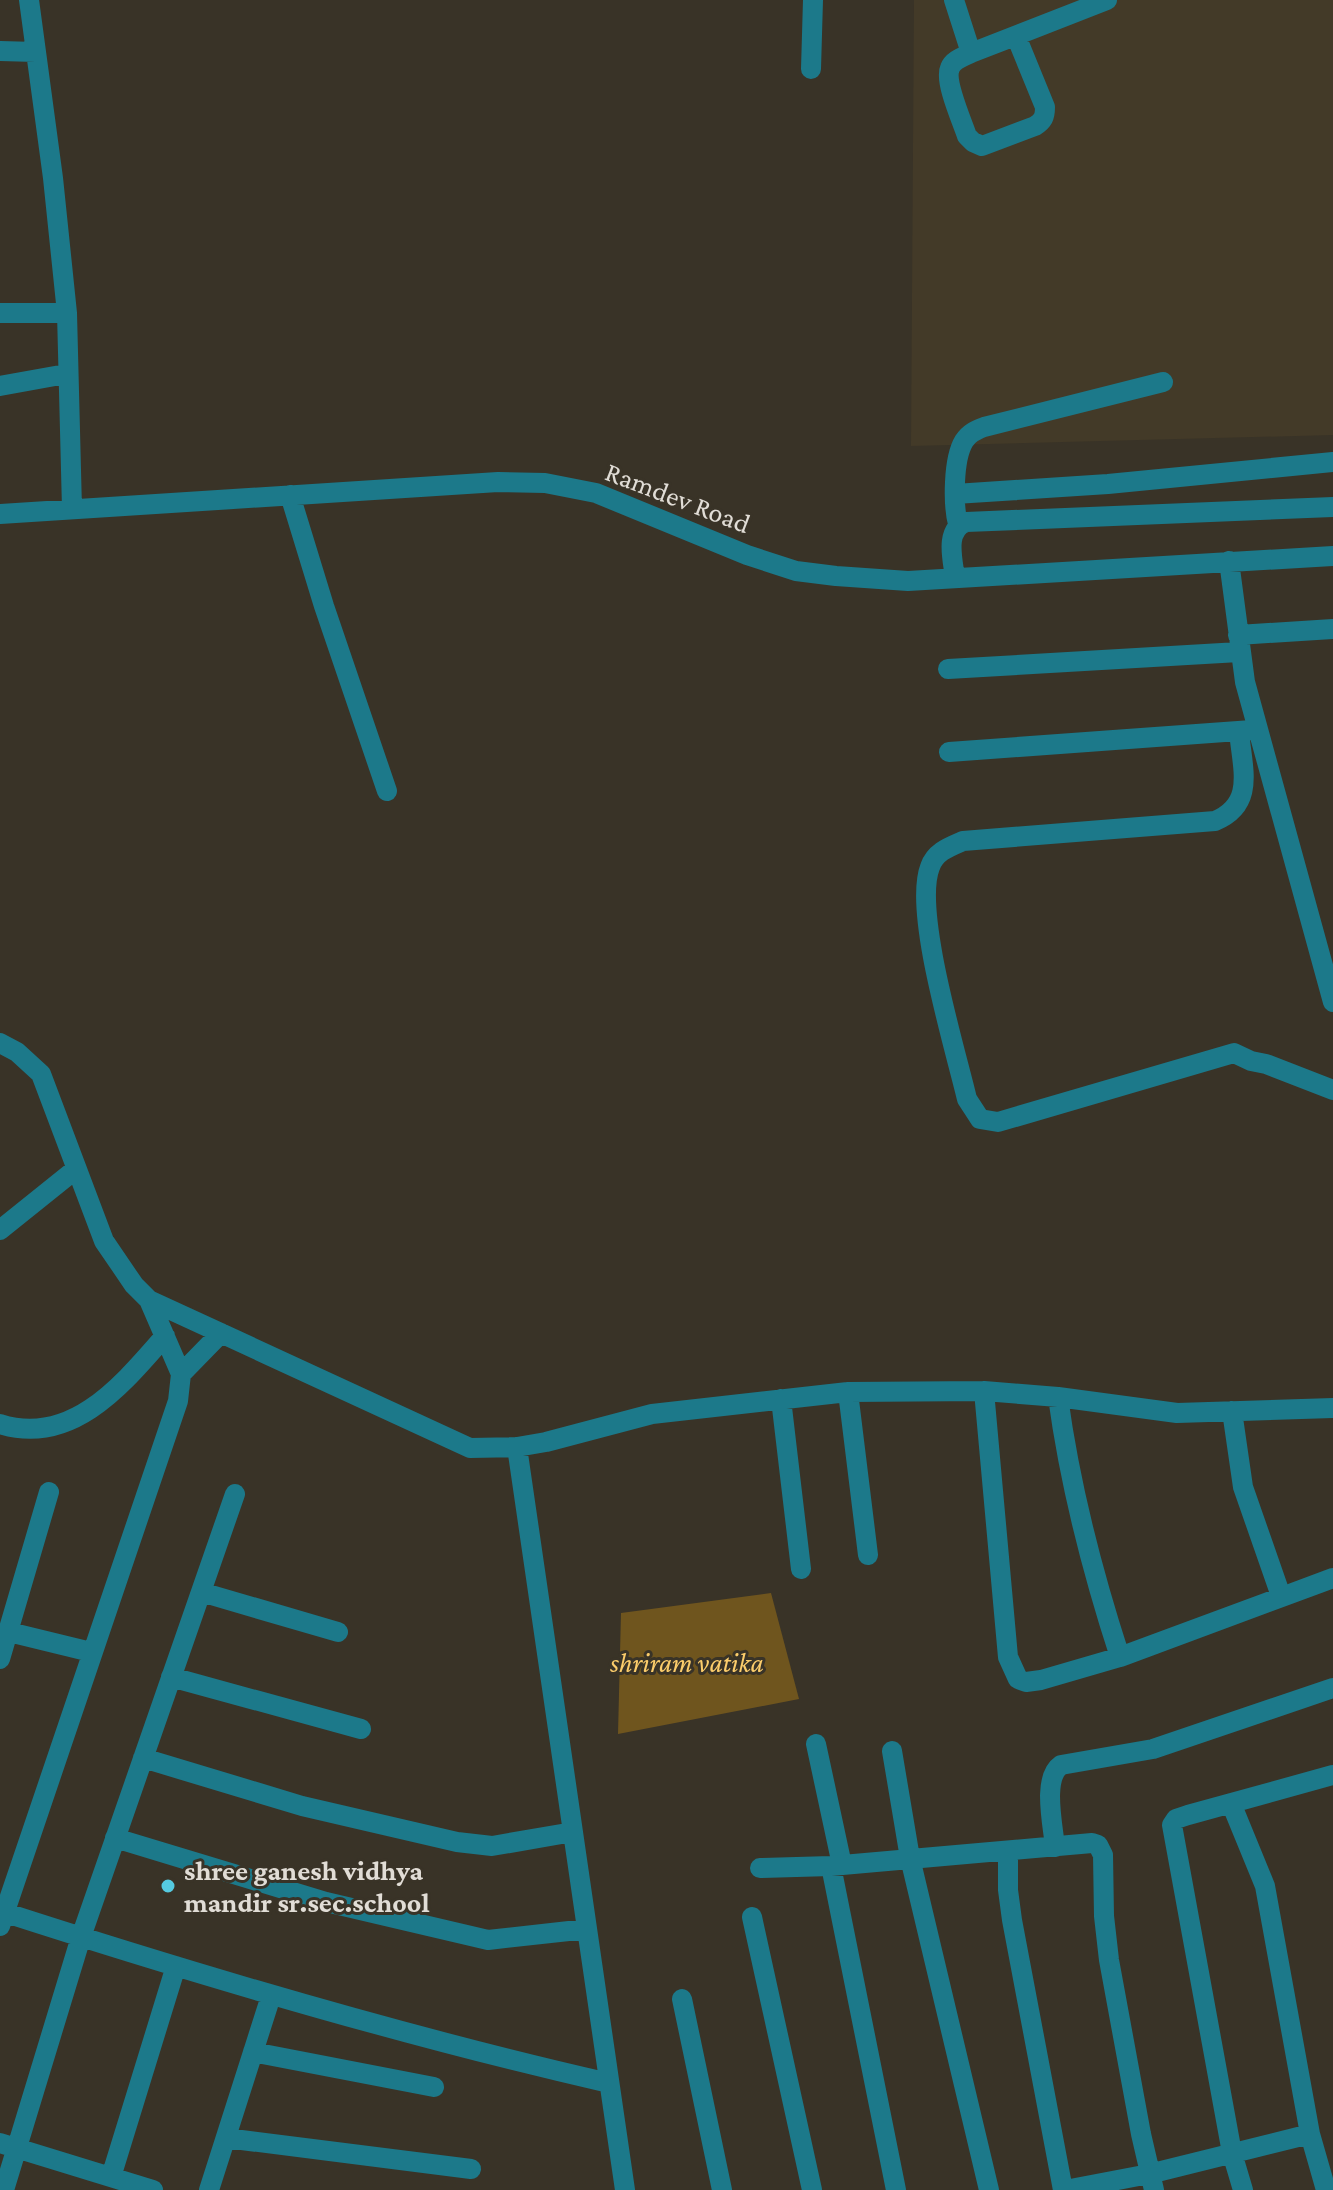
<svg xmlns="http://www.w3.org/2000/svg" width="1333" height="2190" viewBox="0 0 1333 2190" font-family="'Crimson Pro',serif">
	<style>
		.built { fill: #433a28 }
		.green { fill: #6f551e }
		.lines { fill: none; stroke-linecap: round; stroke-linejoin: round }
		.minor { stroke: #1c798a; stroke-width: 20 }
		.poi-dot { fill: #55cae0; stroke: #393327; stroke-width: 3 }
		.labels { text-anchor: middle; stroke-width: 6; stroke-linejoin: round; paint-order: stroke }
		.street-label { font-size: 28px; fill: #e1ddd6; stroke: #393327 }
		.park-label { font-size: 28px; font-style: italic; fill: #fccd6b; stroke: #393327 }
		.poi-label { font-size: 28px; font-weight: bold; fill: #e1ddd6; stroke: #393327; text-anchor: start }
	</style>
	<rect width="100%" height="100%" fill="#393327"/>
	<path class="built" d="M914,0H1333V435L911,446Z"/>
	<path class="green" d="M771,1593L799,1699L618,1734L621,1613Z"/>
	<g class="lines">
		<path class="minor" d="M29,0L53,178L67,313L72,509
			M954,0L971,53
			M1016,36L1045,107C1045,117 1043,121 1035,126L982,146L973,142L967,136C962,121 944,81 950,68C953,60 963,57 971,53L1107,0
			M0,51L36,52
			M811,69L813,0
			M0,313H67
			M0,386L66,374
			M955,494L1108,484L1333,462
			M290,495L324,606L387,791
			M0,514L498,482L545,483L596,493L747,555L796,571L836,576L908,581L1333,556
			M958,524C953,505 953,459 964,441C969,433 976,430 984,427L1163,382
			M1229,561L1245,682L1333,1002
			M955,578C953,560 944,530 966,522L1333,507
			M1238,635L1333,629
			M948,669L1239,652
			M1239,731C1242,768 1256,804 1215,821L963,841C949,847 935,852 930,867C913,911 955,1048 967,1099L980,1119L998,1122L1234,1053L1251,1061L1266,1064L1333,1090
			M949,752L1252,730
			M0,1043L17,1052L41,1074L104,1241L134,1285L149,1300L470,1448L517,1447L546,1442L652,1414L848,1392L984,1391L1058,1397L1177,1413L1333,1408
			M0,1230L76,1169
			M181,1374L221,1333
			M984,1391L1008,1657L1018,1679L1026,1682L1041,1680L1120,1657L1333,1578
			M848,1392L868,1555
			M1058,1397C1070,1486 1092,1571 1120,1657
			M781,1399L801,1569
			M1232,1411L1243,1487L1281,1596
			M0,1424C72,1447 123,1384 165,1336
			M517,1447L625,2190
			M201,1592L338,1632
			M9,1632L91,1652
			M0,1659L49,1492
			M171,1677L361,1729
			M816,1744L842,1865
			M892,1751L910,1858L989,2190
			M143,1758L302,1806L457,1842L492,1846L573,1832
			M1231,1803L1265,1886L1310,2134L1326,2190
			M115,1838L326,1902L488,1940L587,1929
			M1055,1847C1053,1825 1042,1778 1061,1765L1153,1749L1333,1688
			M1008,1852V1890L1012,1920L1063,2190
			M831,1866L896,2190
			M760,1868L831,1866L1092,1843L1098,1845L1103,1855L1104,1916L1109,1960L1141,2134L1154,2190
			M0,1911C201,1976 403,2036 609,2083
			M752,1917L812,2190
			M0,1926L178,1401L181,1374L149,1300
			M682,1999L722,2190
			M253,2052L434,2087
			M226,2138L471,2169
			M0,2143L153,2190
			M111,2177L176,1966
			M4,2190L81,1937L235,1494
			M209,2190L271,1996
			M1065,2190L1149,2174L1310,2134
			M1243,2190L1232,2153L1172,1825L1176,1819L1188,1815L1333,1775"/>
	</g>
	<circle class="poi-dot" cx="168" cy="1886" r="8"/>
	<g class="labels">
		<g class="street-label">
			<text transform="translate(678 497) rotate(21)" y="10">Ramdev Road</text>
		</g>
		<g class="park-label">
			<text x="687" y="1672">shriram vatika</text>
		</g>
		<g class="poi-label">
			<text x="184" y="1880">shree ganesh vidhya<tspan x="184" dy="32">mandir sr.sec.school</tspan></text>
		</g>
	</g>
</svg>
